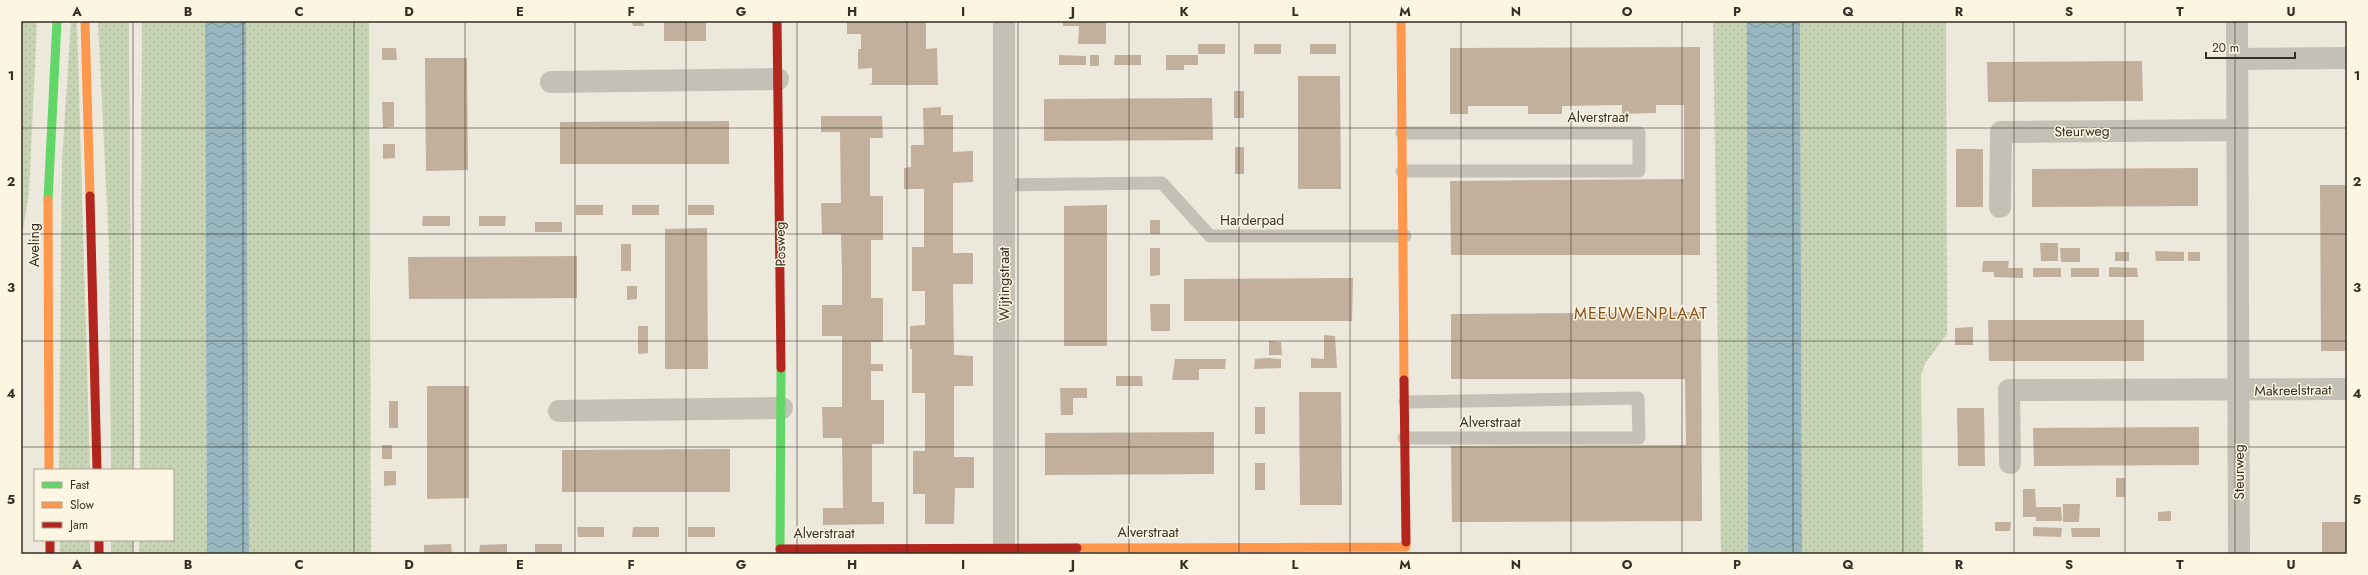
<svg xmlns="http://www.w3.org/2000/svg" width="2368" height="575" viewBox="0 0 2368 575" font-family="Jost,sans-serif">
	<style>
		.grass { fill: url(#grass-dots) }
		.water { fill: url(#water-waves) }
		.building { fill: #c2b09c }
		.lines { fill: none; stroke-linecap: round; stroke-linejoin: round }
		.lane { stroke: #c5c0b6; stroke-width: 13 }
		.street { stroke: #c5c0b6; stroke-width: 22 }
		.fast { stroke: #63d668; stroke-width: 9 }
		.slow { stroke: #ff974d; stroke-width: 9 }
		.jam { stroke: #b3261e; stroke-width: 9 }
		.grid { fill: none; stroke: #352e24; stroke-width: 1; stroke-opacity: 0.55 }
		.labels { text-anchor: middle; stroke-width: 3; stroke-linejoin: round; paint-order: stroke }
		.street-label { font-size: 14px; fill: #352e24; stroke: #fbf5e2 }
		.quarter-label { font-size: 16px; letter-spacing: 1px; fill: #8b4f16; stroke: #fbf5e2 }
		.neatline { fill: none; stroke: #352e24; stroke-width: 1.5 }
		.grid-label { font-size: 13px; text-anchor: middle; font-weight: bold; fill: #352e24 }
	</style>
	<defs>
		<pattern id="grass-dots" width="8" height="8" patternUnits="userSpaceOnUse"><rect width="8" height="8" fill="#c7d4b4"/><path d="M2 2h.1M6 6h.1" fill="none" stroke="#acb69b" stroke-width="1.8" stroke-linecap="round"/></pattern>
		<pattern id="water-waves" width="16" height="10" patternUnits="userSpaceOnUse"><rect width="16" height="10" fill="#97b6bf"/><path d="M0 5q4-4 8 0t8 0" fill="none" stroke="#7c949b"/></pattern>
	</defs>
	<rect width="100%" height="100%" fill="#ece8dc"/>
	<path class="grass" d="M21,21H37L29,193L21,242Z
		M71,21H77L90,470H59L62,160Z
		M98,21H129L132,470H111L109,248Z
		M142,21H205L207,554H139V540H173V470H140Z
		M246,21H369L371,554H249Z
		M1713,21H1748L1749,554H1721Z
		M1800,21H1946L1947,334L1926,362L1921,374L1923,554H1802Z
		M60,540H90V554H60Z
		M111,540H133V554H111Z"/>
	<path class="water" d="M205,21H246L249,554H207Z
		M1747,21H1800L1802,554H1748Z"/>
	<path class="building" d="M632,21H643L644,26H633Z
		M664,21H706V41H664Z
		M847,21H926V49L937,48L938,85H869L872,83V68L858,69V49H861V34H847Z
		M1063,21H1106V44H1078L1079,26H1063Z
		M1198,44H1225V54H1198Z
		M1254,44H1281V54H1254Z
		M1310,44H1336V54H1310Z
		M1700,47V255H1451L1450,181L1684,179V105H1656V113L1622,114V105L1562,106V114H1528V106H1468V114H1450V48Z
		M382,48H396L397,60H382Z
		M1059,55L1086,56V65H1059Z
		M1090,55H1099V66H1090Z
		M1115,55H1141V65H1114Z
		M1166,55H1198V65H1184V70H1166Z
		M425,58H467L468,170L426,171Z
		M2142,61L2143,101L1988,102L1987,62Z
		M1298,76H1340L1341,189H1298Z
		M1234,91H1244V118H1234Z
		M1212,98L1213,140L1044,141V99Z
		M382,102H394V127L383,128Z
		M941,107V115H953V152L973,151V182L953,183V253H973V284H953L954,355L973,356V386H954V457H974V488H955L954,524H925V494H913V451H925V393H912V349H910V326L925,325V291H912V247H924V189H904V168L911,167V145H924L923,108Z
		M821,116H882L883,138H870V196H883V240H871V298H883V342H871V364H883V371H871V400H884V444H872V502H884V524L823,525V508H843L842,438H823L822,407H842V336H822V305H842V269L841,234H822L821,203H841L840,132H821Z
		M729,121V164H560V122Z
		M383,144H395V158L383,159Z
		M1235,147H1244V174H1235Z
		M1956,149H1983V207H1956Z
		M2198,168V206L2032,207V169Z
		M2320,185H2347V351H2321Z
		M576,205H603V215H576Z
		M632,205H659V215H632Z
		M688,205H714V215H688Z
		M1107,205V346H1064V206Z
		M423,216H450V226H422Z
		M479,216H506L505,226H479Z
		M1150,220H1160V234H1150Z
		M535,222H562V232H535Z
		M707,228L708,369H665V229Z
		M2040,243H2058V261H2041Z
		M621,244H631V271H621Z
		M1150,248H1160V275L1150,276Z
		M2060,248H2080V262H2061Z
		M2155,251L2184,252V261H2156Z
		M2115,252H2129V261H2115Z
		M2188,252H2200V261H2188Z
		M577,256V298L409,299L408,257Z
		M1983,261H2009L2008,268H2023V278L1994,277V272H1982Z
		M2109,267L2137,268L2138,277H2109Z
		M2033,268H2061V277H2033Z
		M2071,268H2099V277H2071Z
		M1353,278L1352,321H1184V279Z
		M627,286H637V299L627,300Z
		M1150,304H1170V331H1151Z
		M1701,312L1702,521L1452,522L1451,446L1686,445L1685,379H1451V314Z
		M1988,320H2144V361H1989Z
		M638,326H648V353L638,354Z
		M1973,327V345H1955V328Z
		M1324,335L1335,336L1337,368H1311V358L1324,359Z
		M1269,341L1281,342L1282,355H1269Z
		M1268,358L1281,359V368L1254,369L1255,359Z
		M1175,359H1226L1225,369H1199V380H1172Z
		M1116,376H1142L1143,386H1116Z
		M427,386H469V498L427,499Z
		M1060,388H1087V398H1073V415H1061Z
		M1299,392H1341L1342,505H1300Z
		M389,401H398V428H389Z
		M1255,407H1265V434H1255Z
		M1957,408H1984L1985,466H1958Z
		M2199,427V465L2034,466L2033,428Z
		M1214,432V474L1045,475V433Z
		M382,445H392V459H382Z
		M730,449V492H562V450Z
		M1255,463H1265V490H1255Z
		M384,471H396V485L384,486Z
		M2116,478H2125V497H2116Z
		M2023,489H2035L2036,507H2061L2062,521H2036V517H2023Z
		M2063,504H2080L2079,522H2063Z
		M2171,511V521H2158V512Z
		M1995,522H2011L2010,531H1995Z
		M2322,522H2347V554H2322Z
		M577,527H604V537H578Z
		M633,527H659V537H632Z
		M688,527H715V537H688Z
		M2033,527L2062,528L2061,537L2033,536Z
		M2071,528H2100V537H2072Z
		M451,544L452,554H424V545Z
		M507,544V554H479L480,545Z
		M535,544H562V554H535Z"/>
	<g class="lines">
		<path class="lane" d="M1402,133H1639V171H1402
			M1004,185L1162,183L1210,236H1405
			M1404,438H1639L1638,398L1405,402"/>
		<path class="street" d="M2237,21L2239,554
			M2238,59L2347,58
			M551,82L778,79
			M2000,207L2001,132L2237,130
			M559,411L782,408
			M2010,463L2009,390L2347,389
			M1004,548V21"/>
		<path class="fast" d="M48,200L57,21
			M780,554L781,368"/>
		<path class="slow" d="M85,21L90,196
			M1401,21L1404,380
			M48,200L49,470
			M1077,548L1406,547V542"/>
		<path class="jam" d="M777,21L781,368
			M90,196L97,470
			M1404,380L1406,542
			M50,540V554
			M99,540V554
			M780,549L1077,548"/>
	</g>
	<path class="grid" d="M133,21V470M243,21V554M354,21V554M465,21V554M575,21V554M686,21V554M797,21V554M907,21V554M1018,21V554M1129,21V554M1239,21V554M1350,21V554M1461,21V554M1571,21V554M1682,21V554M1793,21V554M1903,21V554M2014,21V554M2125,21V554M2235,21V554M21,128H2347M21,234H2347M21,341H2347M21,447H2347M133,540V554"/>
	<g class="labels">
		<g class="street-label">
			<text x="1598" y="122">Alverstraat</text>
			<text transform="translate(2082 131) rotate(-1)" y="5">Steurweg</text>
			<text x="1252" y="225">Harderpad</text>
			<text transform="translate(780 244) rotate(-91)" y="5">Posweg</text>
			<text transform="translate(34 245) rotate(-90)" y="5">Aveling</text>
			<text transform="translate(1004 284) rotate(-90)" y="5">Wijtingstraat</text>
			<text transform="translate(2293 390) rotate(-1)" y="5">Makreelstraat</text>
			<text x="1490" y="427">Alverstraat</text>
			<text transform="translate(2239 472) rotate(-90)" y="5">Steurweg</text>
			<text x="1148" y="537">Alverstraat</text>
			<text x="824" y="538">Alverstraat</text>
		</g>
		<g class="quarter-label">
			<text x="1641" y="319">MEEUWENPLAAT</text>
		</g>
	</g>
	<rect width="2368" height="575" fill="none" stroke="#fbf5e2" stroke-width="44"/>
	<rect x="34" y="469" width="140" height="72" fill="#fbf5e2" stroke="#aca596"/>
	<rect x="42" y="482" width="20" height="6" fill="#63d668" stroke="#aca596"/>
	<text x="70" y="489" font-size="12" fill="#352e24">Fast</text>
	<rect x="42" y="502" width="20" height="6" fill="#ff974d" stroke="#aca596"/>
	<text x="70" y="509" font-size="12" fill="#352e24">Slow</text>
	<rect x="42" y="522" width="20" height="6" fill="#b3261e" stroke="#aca596"/>
	<text x="70" y="529" font-size="12" fill="#352e24">Jam</text>
	<path d="M2206 52v6h89v-6" fill="none" stroke="#352e24" stroke-width="2"/>
	<text x="2212" y="52" font-size="12" fill="#352e24" stroke="#fbf5e2" stroke-width="3" paint-order="stroke">20 m</text>
	<rect x="22" y="22" width="2324" height="531" class="neatline"/>
	<g class="grid-label">
		<text x="77" y="16">A</text>
		<text x="188" y="16">B</text>
		<text x="299" y="16">C</text>
		<text x="409" y="16">D</text>
		<text x="520" y="16">E</text>
		<text x="631" y="16">F</text>
		<text x="741" y="16">G</text>
		<text x="852" y="16">H</text>
		<text x="963" y="16">I</text>
		<text x="1073" y="16">J</text>
		<text x="1184" y="16">K</text>
		<text x="1295" y="16">L</text>
		<text x="1405" y="16">M</text>
		<text x="1516" y="16">N</text>
		<text x="1627" y="16">O</text>
		<text x="1737" y="16">P</text>
		<text x="1848" y="16">Q</text>
		<text x="1959" y="16">R</text>
		<text x="2069" y="16">S</text>
		<text x="2180" y="16">T</text>
		<text x="2291" y="16">U</text>
		<text x="11" y="80">1</text>
		<text x="2357" y="80">1</text>
		<text x="11" y="186">2</text>
		<text x="2357" y="186">2</text>
		<text x="11" y="292">3</text>
		<text x="2357" y="292">3</text>
		<text x="11" y="398">4</text>
		<text x="2357" y="398">4</text>
		<text x="11" y="504">5</text>
		<text x="2357" y="504">5</text>
		<text x="77" y="569">A</text>
		<text x="188" y="569">B</text>
		<text x="299" y="569">C</text>
		<text x="409" y="569">D</text>
		<text x="520" y="569">E</text>
		<text x="631" y="569">F</text>
		<text x="741" y="569">G</text>
		<text x="852" y="569">H</text>
		<text x="963" y="569">I</text>
		<text x="1073" y="569">J</text>
		<text x="1184" y="569">K</text>
		<text x="1295" y="569">L</text>
		<text x="1405" y="569">M</text>
		<text x="1516" y="569">N</text>
		<text x="1627" y="569">O</text>
		<text x="1737" y="569">P</text>
		<text x="1848" y="569">Q</text>
		<text x="1959" y="569">R</text>
		<text x="2069" y="569">S</text>
		<text x="2180" y="569">T</text>
		<text x="2291" y="569">U</text>
	</g>
</svg>
